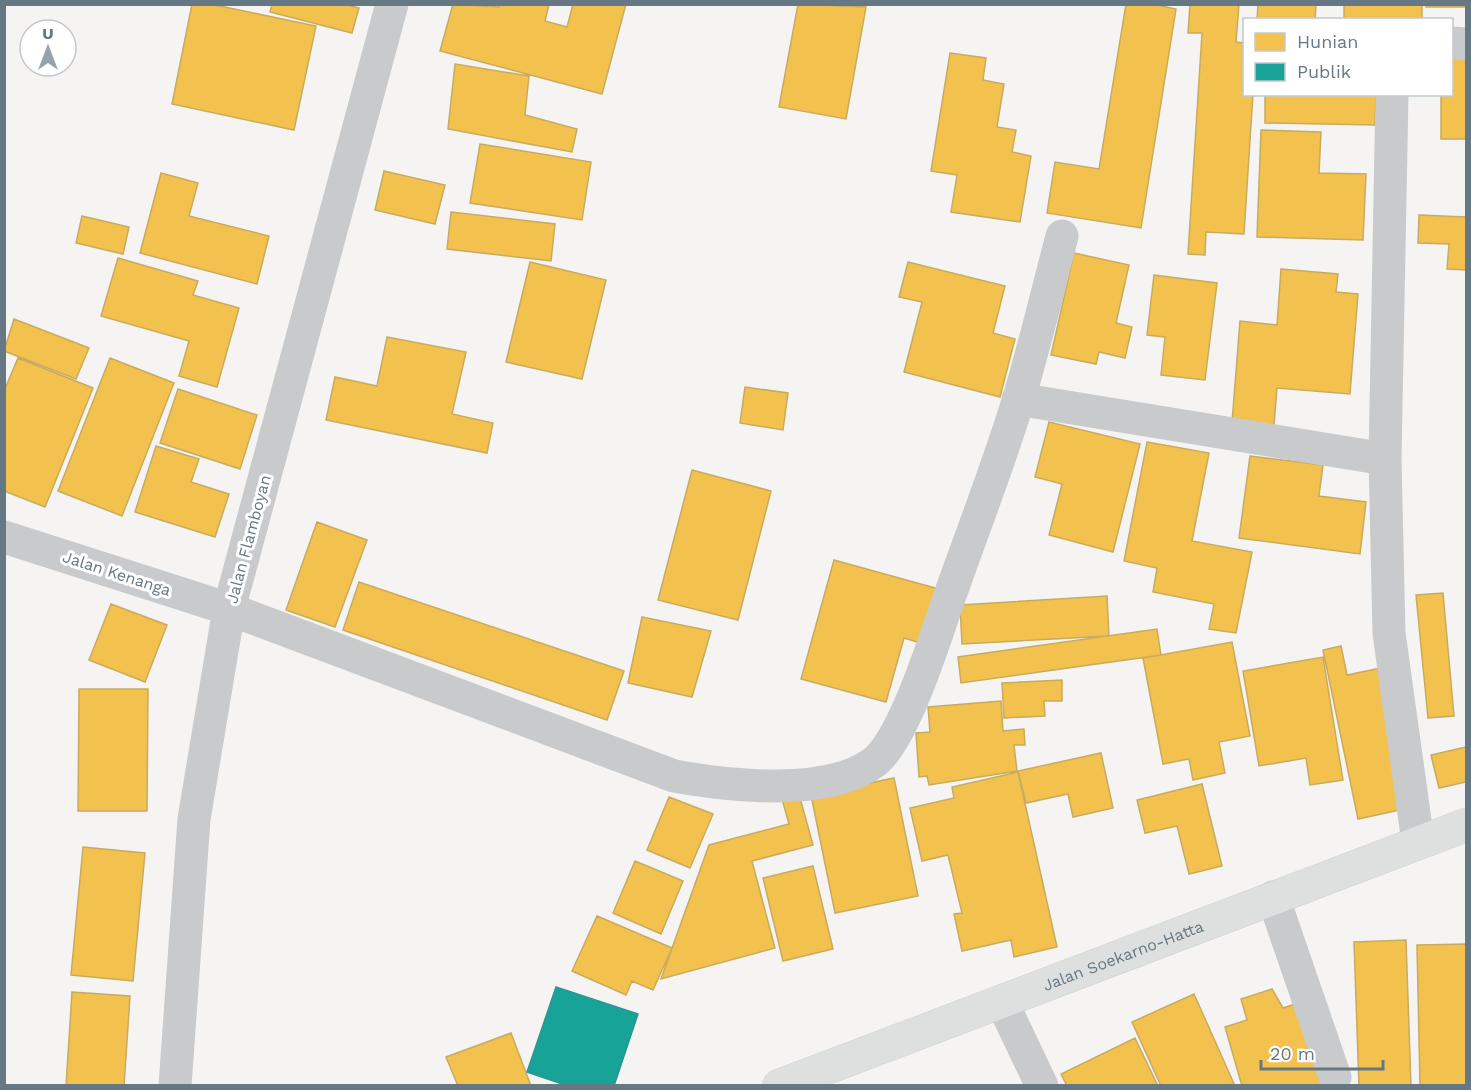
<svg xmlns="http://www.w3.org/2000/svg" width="1471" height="1090" viewBox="0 0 1471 1090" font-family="'Work Sans',sans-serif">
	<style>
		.homes { fill: #f2c14e; stroke: #c8ab5e; stroke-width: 1.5 }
		.public { fill: #17a398; stroke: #2e9692; stroke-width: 1.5 }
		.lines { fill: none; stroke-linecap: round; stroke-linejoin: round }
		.major-casing { stroke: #d2d2d2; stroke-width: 34 }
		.minor { stroke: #c9cacb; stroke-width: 33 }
		.major { stroke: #dedfdf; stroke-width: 33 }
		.labels { text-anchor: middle; stroke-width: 6; stroke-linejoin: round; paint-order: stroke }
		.street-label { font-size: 16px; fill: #657883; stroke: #fff }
	</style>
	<rect width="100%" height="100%" fill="#f5f4f3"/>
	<path class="homes" d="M192,4H210L316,26L294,130L172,104Z
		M272,4H344L359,8L352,33L270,12Z
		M453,4L499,7V4H549L545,21L567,27L573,4H626L602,94L440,51Z
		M798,4L866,7L846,119L779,107Z
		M1126,4H1152L1176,9L1141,228L1047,213L1055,162L1099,169Z
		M1190,4H1239L1236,42L1244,43V94H1253L1244,234L1206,232L1205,255L1188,254L1202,33H1188Z
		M1258,4H1316L1315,20H1257Z
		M1344,4H1422V20H1344Z
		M1426,4H1466V7H1426Z
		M950,53L986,58L983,80L1004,84L997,127L1016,130L1012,152L1031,156L1020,222L951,212L957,175L931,171Z
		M1452,59H1466V139H1441V94H1452Z
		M455,64L529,76L525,115L577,129L572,152L448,129Z
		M1265,94H1376L1375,125L1265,123Z
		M1261,130L1321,132L1319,173L1366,174L1363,240L1257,237Z
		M480,144L591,162L582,220L470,203Z
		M384,171L445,185L435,224L375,210Z
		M161,173L198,183L189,216L269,236L257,284L140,253Z
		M451,212L555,224L551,261L447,249Z
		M1419,215L1466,217V270L1447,269L1449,244L1418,243Z
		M82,216L129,227L123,254L76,243Z
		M1074,253L1129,265L1116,323L1132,327L1125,358L1099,352L1096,364L1051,355Z
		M118,258L198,281L193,295L239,308L217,387L179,376L189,341L101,316Z
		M530,262L606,280L582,379L506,362Z
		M908,262L1005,286L993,333L1015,339L1000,397L904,372L922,302L899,297Z
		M1281,269L1338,274L1336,292L1358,294L1350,394L1277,388L1274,425L1232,422L1240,321L1277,325Z
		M1154,275L1217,283L1205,380L1161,375L1165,337L1147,335Z
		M14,319L89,348L76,379L4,351Z
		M387,337L466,352L452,414L493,423L487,453L326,420L335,377L377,386Z
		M18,358L93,388L45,507L4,491V391Z
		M110,358L174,383L122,516L58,491Z
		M745,387L788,393L783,430L740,423Z
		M178,389L257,415L240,469L160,443Z
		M1049,422L1140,444L1113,552L1049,535L1062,484L1035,477Z
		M1147,442L1209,453L1192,541L1252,552L1236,633L1209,629L1214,604L1153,592L1157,568L1124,561Z
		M156,446L199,459L191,482L229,494L215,537L135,512Z
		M1250,456L1323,465L1319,496L1366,502L1360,554L1239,538Z
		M692,470L771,491L738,620L658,600Z
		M317,522L367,540L335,627L286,610Z
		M834,560L939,589L924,644L904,638L886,702L801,679Z
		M359,582L624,671L607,720L343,630Z
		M1443,593L1454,716L1428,718L1416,595Z
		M1107,596L1109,636L962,644L960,605Z
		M111,604L167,625L145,682L89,660Z
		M642,617L711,631L692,697L628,683Z
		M1157,629L1161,655L961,683L958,657Z
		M1232,642L1250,736L1219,742L1225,773L1193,780L1189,759L1163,764L1143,658Z
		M1341,646L1347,675L1381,668L1409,808L1358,819L1323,650Z
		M1323,657L1343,780L1310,785L1306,758L1259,766L1243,671Z
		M1062,680V701H1044L1045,716L1004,718L1002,683Z
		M79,689H148L147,811H78Z
		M1001,701L1003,731L1024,729L1025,745H1014L1017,771L929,785L927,776L919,777L916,733L930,732L928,707Z
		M1466,747V782L1439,788L1431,755Z
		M1101,753L1113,808L1073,817L1068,794L1026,803L1018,771Z
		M1018,772L1057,947L1014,957L1011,940L962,951L954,914L962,913L948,855L922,861L910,808L954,798L952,787Z
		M894,778L918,896L835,913L811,795Z
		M1202,784L1222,866L1189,874L1177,826L1145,833L1137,800Z
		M797,787L813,845L752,861L775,948L661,979L709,845L789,824L780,792Z
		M669,797L713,814L690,868L647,850Z
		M83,847L145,853L133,981L71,975Z
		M635,861L683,881L661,934L613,913Z
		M813,866L833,949L783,961L763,878Z
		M597,916L672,948L653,990L632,981L626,995L572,971Z
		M1406,940L1411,1086H1359L1354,942Z
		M1466,944V1086H1420L1417,945Z
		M1272,989L1283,1008L1301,1002L1327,1086H1242L1225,1027L1247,1020L1241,999Z
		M72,992L130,996L124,1086H66Z
		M1194,994L1235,1086H1161L1132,1022Z
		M511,1033L531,1086H458L446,1057Z
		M1135,1038L1158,1086H1067L1061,1074Z"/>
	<path class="public" d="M556,987L638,1014L614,1086H568L527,1072Z"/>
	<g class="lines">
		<defs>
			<g id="major">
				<path id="s1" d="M779,1086L1466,825"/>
			</g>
		</defs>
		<use href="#major" class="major-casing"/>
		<path class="minor" d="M1452,43L1466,44
			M1392,94L1385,459L1389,633L1418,842
			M1018,399L1385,459
			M4,537L229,609L674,776C729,786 826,797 873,763C903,742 934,641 947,604C971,535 998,467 1019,398C1035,344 1048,290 1062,236
			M1273,897L1335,1077
			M1002,1002L1042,1086
			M175,1086L194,819L229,609L392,4"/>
		<use href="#major" class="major"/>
	</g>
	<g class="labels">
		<g class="street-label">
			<text transform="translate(248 539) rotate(-75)" y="6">Jalan Flamboyan</text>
			<text transform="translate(117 573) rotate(18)" y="6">Jalan Kenanga</text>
			<text dy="6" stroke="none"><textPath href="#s1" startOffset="368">Jalan Soekarno-Hatta</textPath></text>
		</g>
	</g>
	<rect width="1471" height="1090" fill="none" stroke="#657883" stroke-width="12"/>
	<rect x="1243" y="18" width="210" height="78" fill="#ffffff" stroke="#c1c9cd" stroke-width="1.5"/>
	<rect x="1255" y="33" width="30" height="18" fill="#f2c14e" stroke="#c1c9cd" stroke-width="1.5"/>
	<text x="1297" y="48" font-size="18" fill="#657883">Hunian</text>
	<rect x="1255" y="63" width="30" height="18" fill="#17a398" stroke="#c1c9cd" stroke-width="1.5"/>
	<text x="1297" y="78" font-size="18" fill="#657883">Publik</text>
	<g transform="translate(48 48)"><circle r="28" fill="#ffffff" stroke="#c1c9cd" stroke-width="1.5"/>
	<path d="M0-4.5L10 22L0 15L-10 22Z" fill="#97a3aa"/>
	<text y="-9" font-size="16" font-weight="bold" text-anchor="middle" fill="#657883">U</text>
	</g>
	<path d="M1261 1060v9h122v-9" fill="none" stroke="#657883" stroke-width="3"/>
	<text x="1270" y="1060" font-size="18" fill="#657883" stroke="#ffffff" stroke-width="4.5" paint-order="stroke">20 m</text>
</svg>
